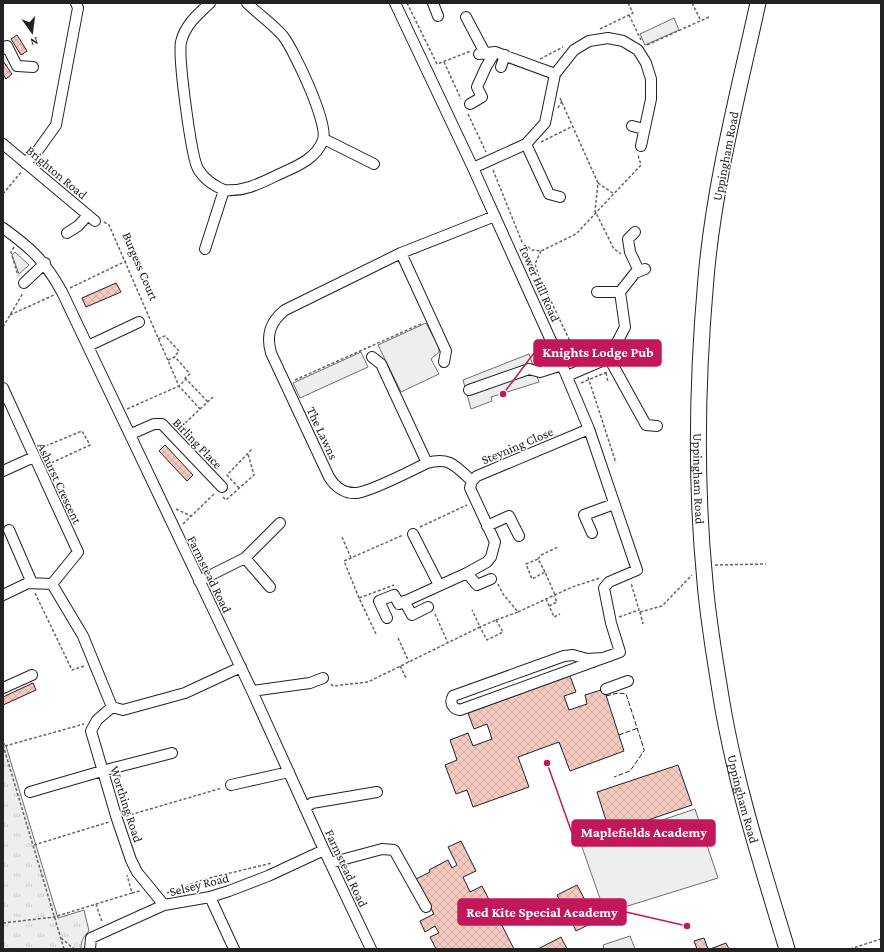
<svg xmlns="http://www.w3.org/2000/svg" width="884" height="952" viewBox="0 0 884 952" font-family="'Crimson Pro',serif">
	<style>
		.grass { fill: #eee; stroke: #6f6f6f }
		.park { fill: url(#park-tufts); stroke: #6f6f6f }
		.parking { fill: #ededed; stroke: #6f6f6f }
		.building { fill: url(#building-cross-hatch); stroke: #222 }
		.lines { fill: none; stroke-linecap: round; stroke-linejoin: round }
		.minor-casing { stroke: #222; stroke-width: 12 }
		.highway-casing { stroke: #222; stroke-width: 17 }
		.path { stroke: #646464; stroke-width: 1.5; stroke-dasharray: 3 2; stroke-linecap: butt }
		.minor { stroke: #fff; stroke-width: 10 }
		.highway { stroke: #fff; stroke-width: 15 }
		.fence { stroke: #222; stroke-width: 1; stroke-dasharray: 5 2; stroke-linecap: butt }
		.labels { text-anchor: middle; stroke-width: 3; stroke-linejoin: round; paint-order: stroke }
		.street-label { font-size: 13px; fill: #222; stroke: #fff }
		.leader { fill: none; stroke: #c2185b; stroke-width: 1.5 }
		.callout-dot { fill: #c2185b; stroke: #fff; stroke-width: 1.5 }
		.callout { fill: #c2185b; stroke: #c2185b; stroke-width: 1.5 }
		.callout-label { font-size: 14px; text-anchor: middle; font-weight: bold; fill: #fff }
	</style>
	<defs>
		<pattern id="park-tufts" width="24" height="20" patternUnits="userSpaceOnUse"><rect width="24" height="20" fill="#eee"/><path d="M3 7l-1-3M5 7V3M7 7l1-3M15 17l-1-3M17 17v-4M19 17l1-3" fill="none" stroke="#ccc"/></pattern>
		<pattern id="building-cross-hatch" width="8" height="8" patternUnits="userSpaceOnUse"><rect width="8" height="8" fill="#f3c9c0"/><path d="M0 0l8 8M0 8l8-8" fill="none" stroke="#d0aca5"/></pattern>
	</defs>
	<rect width="100%" height="100%" fill="#fff"/>
	<path class="grass" d="M674,18L679,30L645,45L640,34Z
		M15,252L29,265L19,274L12,255Z
		M426,323L439,347V352L431,359L439,374L401,392L378,345Z
		M361,352L368,367L300,398L293,383Z
		M695,809L718,878L605,913L582,847Z"/>
	<path class="park" d="M3,742L6,746L58,918L84,910L89,931C83,937 81,941 81,949H3Z"/>
	<path class="parking" d="M529,354L539,382L491,397L492,401L471,409L463,380Z
		M630,936L635,949H604L603,945Z"/>
	<path class="building" d="M17,35L27,51L21,55L11,39Z
		M3,61L12,74L6,79L3,74Z
		M116,283L121,292L86,307L82,298Z
		M165,445L193,475L187,481L159,451Z
		M570,676L576,692L564,696L569,710L587,704L585,695L604,689L624,751L570,771L559,742L518,757L529,787L473,807L467,790L456,794L445,765L457,760L450,740L468,733L473,746L492,739L487,724L474,729L468,713Z
		M33,683L36,690L3,705V697Z
		M678,765L692,805L610,833L597,792Z
		M461,841L476,871L463,877L470,892L482,886L514,949H436L430,937L439,933L435,926L425,932L420,921L434,914L416,879L430,872L429,870L448,860L452,868L457,865L448,847Z
		M577,885L596,921L576,931L571,920L575,918L570,908L565,910L557,895Z
		M561,937L567,949H538Z
		M704,938L708,949H697L694,941Z
		M726,943L729,949H710Z"/>
	<g class="lines">
		<defs>
			<path id="minor" d="M210,3C198,14 185,25 181,42C178,57 191,156 198,169C205,180 213,185 224,190
				M395,3L473,168L562,365L589,429L637,570L609,582L604,588L611,623L620,652L460,710C453,709 449,703 453,696L564,656L573,655L587,659L603,658
				M433,3L438,16
				M466,17L485,53
				M3,49L7,46L17,66L33,67
				M479,54L495,52L555,74
				M501,67L505,55
				M470,104L482,97L477,87L486,67L495,52
				M632,126L644,129
				M324,139L374,164
				M3,144L95,221
				M526,144L549,194L560,197
				M25,163L36,153L56,125L78,8L76,3
				M473,168L526,144L545,123L555,74L574,50L589,41L608,38L623,41L638,50L646,63L651,79V99L641,146
				M3,228C31,248 45,261 62,292L252,691L324,850L371,949
				M635,232L628,239L630,252L639,271
				M67,233L78,226L88,215
				M205,249L224,190C247,192 264,181 284,172C300,165 317,157 323,140C329,124 294,50 283,36C273,24 258,14 247,3
				M401,253L446,351L444,362
				M24,283L45,263
				M597,292H620
				M88,346L139,322
				M372,357L381,364L427,463C410,471 375,490 357,493C345,494 335,487 329,477L271,353C266,335 270,322 285,310L401,253L495,216
				M609,358L646,425L657,426
				M567,376L609,358L625,327L620,292L635,273L645,269
				M3,388L78,552L52,584
				M469,390L529,369L540,372L562,365
				M131,434L154,424H162L222,487
				M427,463C450,456 456,467 472,481
				M3,471L34,457
				M487,526L509,516L519,536
				M9,530L32,583
				M592,533L584,515L614,504
				M413,534L439,585
				M245,558L280,523
				M467,573L477,585L491,579
				M199,581L245,558L270,587
				M3,595L28,583L52,584L83,636L112,707L123,710L185,693L241,667
				M404,601L412,615L428,607
				M387,618L379,601L394,595L399,604L467,573L487,562L491,557L495,542L470,488L472,481L477,476L589,429
				M3,688L32,675
				M606,689L628,681
				M252,691L310,683L323,678
				M112,707L97,720L91,731L117,819L131,860L137,872L164,905
				M231,785L289,772
				M30,792L102,771L172,753
				M305,808L312,803L377,792
				M330,863L382,849L394,850L426,907
				M210,897L234,949
				M90,949L91,938L164,905L210,897L229,891L268,876L324,850"/>
			<g id="highway">
				<path id="s1" d="M758,3C738,94 714,185 706,278C697,379 695,481 705,582C708,620 715,659 721,697C735,783 762,866 787,949"/>
			</g>
		</defs>
		<use href="#minor" class="minor-casing"/>
		<use href="#highway" class="highway-casing"/>
		<path class="path" d="M407,3L437,64L471,51
			M692,3L701,21
			M629,15L641,40
			M600,29L633,13L628,3
			M647,45L709,17
			M540,59L563,47
			M444,62L461,99
			M560,98L598,183L595,211L614,249L621,254
			M558,108L562,101
			M468,114L486,152
			M541,142L573,126
			M493,170L522,242L532,250L541,251L576,234L641,165L638,155
			M598,183L614,194
			M3,194L22,171
			M104,222L109,225L179,386L200,409L179,429
			M14,247L11,252L18,276
			M541,251L535,264L538,274L579,360
			M70,288L126,261
			M10,315L54,295
			M3,327L23,293
			M158,339L165,336L179,351L174,357
			M168,360L175,357L190,374L185,378L186,379
			M606,373L608,382
			M588,377L616,463
			M295,380L423,323
			M581,383L607,372
			M127,409L179,386L186,379L208,402
			M200,409L213,397
			M41,448L82,431L90,445L49,464
			M239,488L227,475L252,449
			M223,497L226,500L254,475L248,454
			M176,509L191,516
			M183,524L215,493
			M420,527L467,505
			M342,537L351,558
			M538,559L541,555L558,547
			M715,565L766,564
			M545,572L538,559L526,564L532,579L545,572L555,595
			M35,593L72,670L84,666
			M359,598L344,561L403,535
			M546,599L554,617L560,614
			M549,606L557,602L554,596
			M518,612L572,587L600,578
			M640,612L662,606L692,575
			M640,612L643,624
			M435,614L448,643
			M619,617L639,610L631,583
			M496,620L518,612L503,594L498,584
			M496,620L503,632L487,640L480,627Z
			M376,634L359,598L394,585
			M398,638L409,662
			M400,666L406,678
			M331,684L333,686L368,682L480,627L472,610
			M3,745L64,949
			M5,746L84,724
			M126,816L222,788
			M34,845L109,822
			M224,875L226,882
			M132,893L140,891
			M167,893L205,879L272,863
			M96,904L102,922
			M3,923L54,917L132,893L127,875
			M61,938L74,949
			M850,949L881,939"/>
		<use href="#minor" class="minor"/>
		<use href="#highway" class="highway"/>
		<path class="fence" d="M606,696L618,693L626,694L644,749V751L630,771L614,777
			M619,735L638,728"/>
	</g>
	<g class="labels">
		<g class="street-label">
			<text transform="translate(725 156) rotate(-79)" y="5">Uppingham Road</text>
			<text transform="translate(57 172) rotate(40)" y="5">Brighton Road</text>
			<text transform="translate(141 266) rotate(67)" y="5">Burgess Court</text>
			<text transform="translate(540 283) rotate(66)" y="5">Tower Hill Road</text>
			<text transform="translate(323 433) rotate(65)" y="5">The Lawns</text>
			<text transform="translate(198 443) rotate(46)" y="5">Birling Place</text>
			<text transform="translate(517 445) rotate(-23)" y="5">Steyning Close</text>
			<text dy="5" stroke="none"><textPath href="#s1" startOffset="481">Uppingham Road</textPath></text>
			<text transform="translate(60 483) rotate(65)" y="5">Ashurst Crescent</text>
			<text transform="translate(210 574) rotate(64)" y="5">Farmstead Road</text>
			<text dy="5" stroke="none"><textPath href="#s1" startOffset="805">Uppingham Road</textPath></text>
			<text transform="translate(127 804) rotate(72)" y="5">Worthing Road</text>
			<text transform="translate(347 868) rotate(65)" y="5">Farmstead Road</text>
			<text transform="translate(199 884) rotate(-14)" y="5">Selsey Road</text>
		</g>
	</g>
	<path class="leader" d="M503 394L534 353M547 763L572 833M687 926L626 912"/>
	<g class="callout-dot">
		<circle cx="503" cy="394" r="4"/>
		<circle cx="547" cy="763" r="4"/>
		<circle cx="687" cy="926" r="4"/>
	</g>
	<g class="callout">
		<rect x="534" y="340" width="127" height="26" rx="4"/>
		<rect x="572" y="820" width="143" height="26" rx="4"/>
		<rect x="458" y="899" width="168" height="26" rx="4"/>
	</g>
	<g class="callout-label">
		<text x="598" y="357">Knights Lodge Pub</text>
		<text x="644" y="837">Maplefields Academy</text>
		<text x="542" y="917">Red Kite Special Academy</text>
	</g>
	<rect width="884" height="952" fill="none" stroke="#222222" stroke-width="8"/>
	<g transform="translate(32 32) rotate(166)" stroke="#ffffff" stroke-width="3" paint-order="stroke">
	<path d="M0-3L7 15L0 10L-7 15Z" fill="#222222"/>
	<text y="-6" font-size="11" font-weight="bold" text-anchor="middle" fill="#222222">N</text>
	</g>
</svg>
